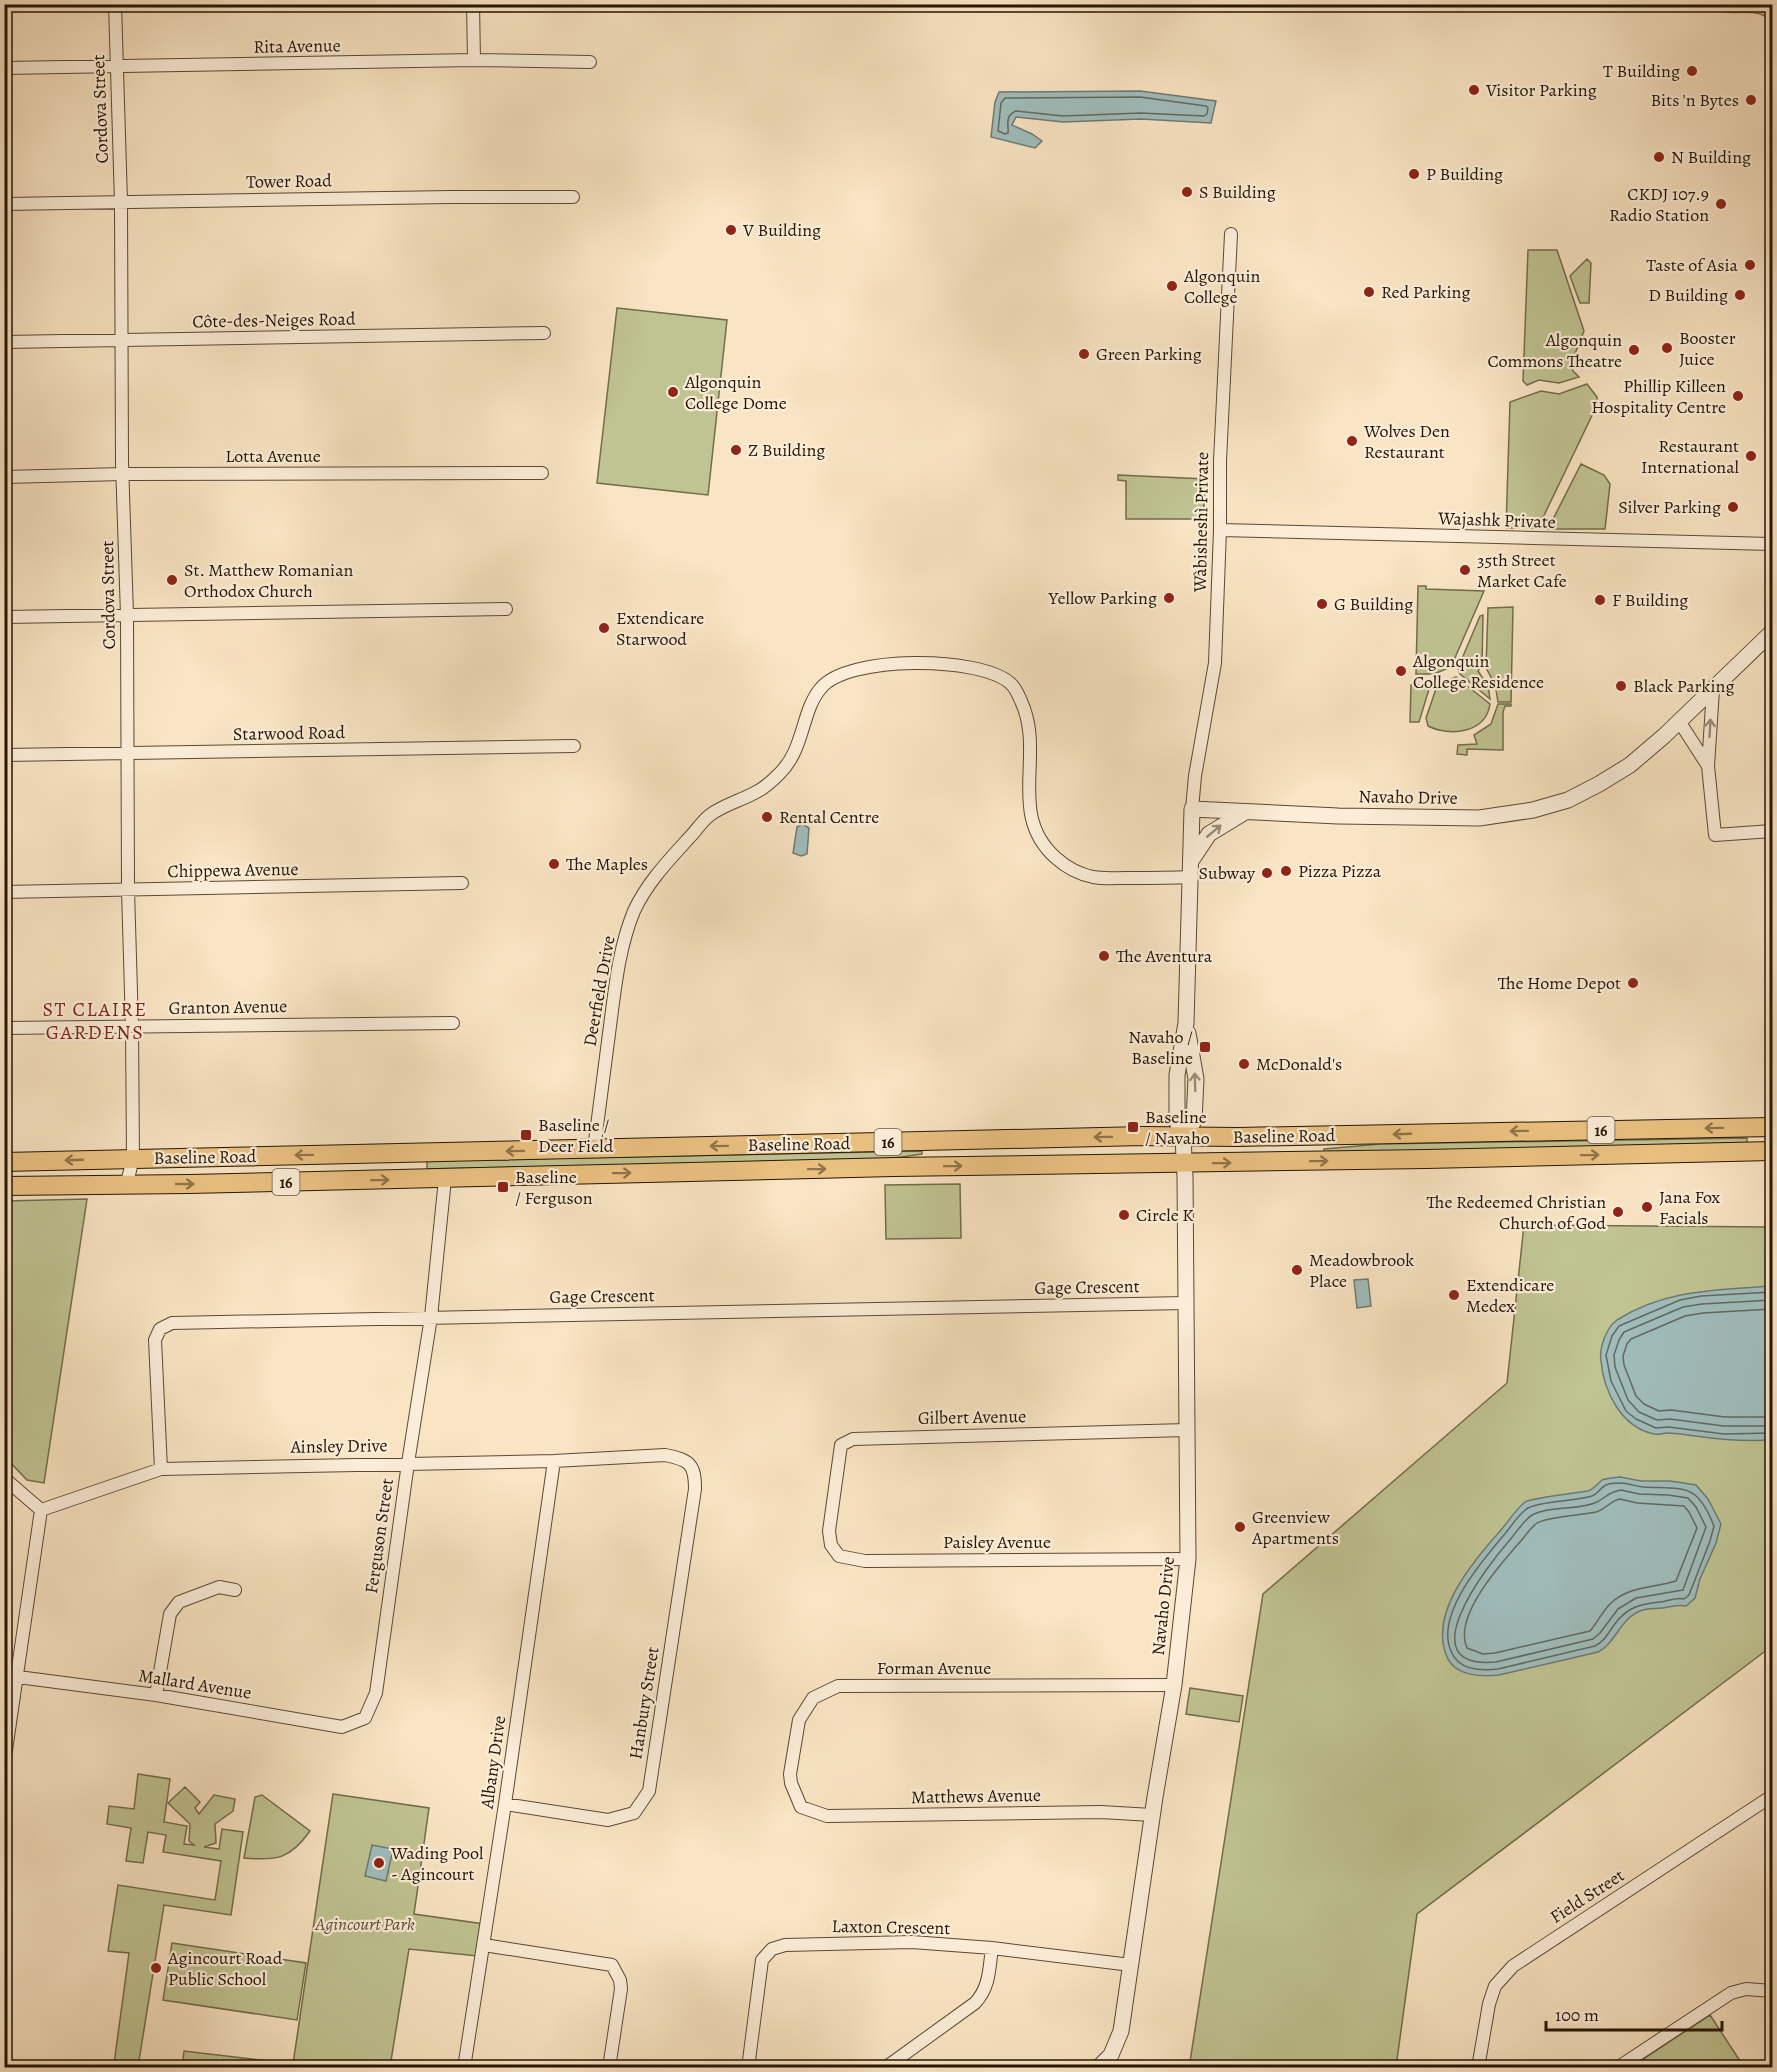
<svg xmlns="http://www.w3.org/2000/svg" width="1777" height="2072" viewBox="0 0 1777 2072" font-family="Alegreya,serif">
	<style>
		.green { fill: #c0c392; stroke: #726c4b; stroke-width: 1.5 }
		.water { fill: #a0bdbc; stroke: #6f7a72; stroke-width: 1.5 }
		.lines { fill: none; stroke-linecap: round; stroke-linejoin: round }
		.shore { stroke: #626960; stroke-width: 1.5 }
		.minor-casing { stroke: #5a4934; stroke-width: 14 }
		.tertiary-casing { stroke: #5a4934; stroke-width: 17 }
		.primary-casing { stroke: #251504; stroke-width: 20 }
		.minor { stroke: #fbedd8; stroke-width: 12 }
		.tertiary { stroke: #fbedd8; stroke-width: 15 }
		.primary { stroke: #ecc282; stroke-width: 18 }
		.oneway { stroke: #9b8c79 }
		.oneway2 { stroke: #927449 }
		.poi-dot { fill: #8f2418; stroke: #fbedd8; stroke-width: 2 }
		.labels { text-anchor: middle; stroke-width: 4.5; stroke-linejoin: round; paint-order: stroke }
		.shield { fill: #fbedd8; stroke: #655644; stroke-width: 1.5 }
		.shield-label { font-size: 16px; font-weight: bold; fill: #251504 }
		.street-label { font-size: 18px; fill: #251504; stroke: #fbedd8 }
		.poi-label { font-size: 18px; fill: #251504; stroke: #fbedd8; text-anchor: start }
		.park-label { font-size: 18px; font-style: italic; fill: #5b5236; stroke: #fbedd8 }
		.neighbourhood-label { font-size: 20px; letter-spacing: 1.5px; fill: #7a1f14; stroke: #fbedd8 }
	</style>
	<rect width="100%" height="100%" fill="#f9e4c3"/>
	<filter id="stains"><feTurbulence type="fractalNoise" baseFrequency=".00333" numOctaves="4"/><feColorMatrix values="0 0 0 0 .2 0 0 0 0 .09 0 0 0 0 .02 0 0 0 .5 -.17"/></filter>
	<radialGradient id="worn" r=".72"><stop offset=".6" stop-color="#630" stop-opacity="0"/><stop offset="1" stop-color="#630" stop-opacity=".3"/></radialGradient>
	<path class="green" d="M1702,5H1772V24C1762,7 1743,14 1726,12C1718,11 1710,7 1702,5Z
		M1528,250H1557L1584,331L1571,364L1573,371L1579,377L1559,383L1539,380L1527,385L1523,381Z
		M1587,259L1591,263L1589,303H1580L1570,276Z
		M617,308L727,320L708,495L597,483Z
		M1587,384L1597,397V405L1538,528H1506L1510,402L1541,391L1559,394Z
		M1581,464L1604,475L1610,484L1605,529H1548Z
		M1118,475L1206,479L1203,519H1126V481L1118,480Z
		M1418,586H1426V589L1484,591L1451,667L1434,674H1416Z
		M1513,607L1511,702H1498L1495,684L1486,668L1488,608Z
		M1483,615L1482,665L1478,671L1488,686L1490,699L1460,674L1458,668L1480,616Z
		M1456,677L1490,704C1486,733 1450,737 1428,726L1426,718L1437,686Z
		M1411,685L1430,686L1419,722H1410Z
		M1498,704H1511V706H1505L1503,712V750L1467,749V755L1457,754L1458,745L1477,744L1474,735L1491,724Z
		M1747,1138V1143L1324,1153V1149L1380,1144Z
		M922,1151V1154L881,1160L427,1169V1161Z
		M960,1184L961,1238L886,1239L885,1185Z
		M87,1199L44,1483L27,1480L5,1457V1201Z
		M1524,1225L1772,1227V1646L1417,1914L1396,2067L1189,2068L1263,1594L1507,1383Z
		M1190,1688L1243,1696L1239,1722L1186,1714Z
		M138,1774L170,1779L164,1822L187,1826L184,1844L194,1845L189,1841L190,1824L168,1803L185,1787L200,1802L195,1808L199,1814L214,1795L235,1799L233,1811L215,1824L216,1843L204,1847L219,1849L222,1829L243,1832L231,1915L164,1905L138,2067L114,2064L129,1953L108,1951L118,1885L215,1900L221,1861L163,1852L166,1835L148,1832L143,1863L126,1861L131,1828L107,1824L109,1806L134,1809Z
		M333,1794L429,1808L414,1914L484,1924L478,1956L409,1949L390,2067L182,2068L184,2051L293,2064Z
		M262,1795L310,1831C290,1859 277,1861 244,1858L255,1797Z
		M172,1943L306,1963L297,2020L163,2000Z
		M1710,2015L1744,2067H1631Z"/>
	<path class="water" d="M1140,91L1216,101L1211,123L1141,119L1063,122L1016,117L1012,125L1032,134L1042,141L1035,148L991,137L995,102L999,92Z
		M802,824L809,828L807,854L801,856L793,853L797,827Z
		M1368,1279L1371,1306L1357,1308L1354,1280Z
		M1772,1286V1439C1750,1443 1717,1439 1695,1436C1686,1435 1677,1433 1668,1433C1663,1433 1658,1435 1654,1434C1621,1427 1604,1392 1601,1361C1599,1348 1606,1328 1617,1320C1665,1289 1718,1290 1772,1286Z
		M1620,1477L1641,1481H1670L1696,1485L1708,1499L1721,1524L1716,1543L1700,1579L1695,1598L1686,1606C1676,1604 1672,1607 1662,1608C1656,1609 1649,1608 1643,1610C1620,1617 1617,1642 1598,1652L1499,1675C1481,1677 1455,1676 1447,1657C1428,1613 1473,1562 1501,1530C1508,1522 1516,1509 1525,1502C1532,1498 1576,1493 1588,1491C1594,1489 1597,1484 1602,1480C1607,1478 1614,1478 1620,1477Z
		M372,1845L393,1849L386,1881L365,1876Z"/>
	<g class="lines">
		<path class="shore" d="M1140,97L1206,106L1208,108L1207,114L1204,116L1141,113L1063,116L1016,111C1004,116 1009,125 1008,133L1005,134L998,131L1001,103L1005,98Z
			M1772,1292L1701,1296L1680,1300L1619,1326L1612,1336L1606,1355L1611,1381L1626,1411L1636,1419L1656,1428L1669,1427L1724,1434L1772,1433
			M1772,1300L1702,1304L1683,1307L1624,1332L1619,1340L1614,1355L1615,1367L1628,1400L1639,1412L1657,1420L1670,1419L1724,1426H1772
			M1772,1309L1703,1313L1685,1316L1631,1339L1627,1344L1623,1356L1624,1365L1636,1396L1644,1404L1659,1411L1671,1410L1725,1417H1772
			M1620,1483C1628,1483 1635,1486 1643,1487C1684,1489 1697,1482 1714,1526L1710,1541L1689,1595L1684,1599C1675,1597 1669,1601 1660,1602C1640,1604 1627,1607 1614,1625C1608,1633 1605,1641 1595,1646L1498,1669C1479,1671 1458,1670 1451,1651C1435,1615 1482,1561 1504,1535C1511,1527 1519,1513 1528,1508C1539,1501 1577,1501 1592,1496C1598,1494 1601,1487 1606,1485C1610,1483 1616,1483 1620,1483Z
			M1621,1490L1639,1494L1668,1495L1688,1498L1696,1507L1706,1527L1683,1590L1636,1598L1618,1609L1600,1633L1593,1639L1496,1662C1407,1670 1486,1567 1509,1541C1516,1533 1525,1518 1534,1514C1553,1505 1578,1511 1597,1502C1607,1497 1608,1492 1621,1490Z
			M1620,1499L1637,1503L1684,1506L1689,1512L1697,1528L1676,1581C1653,1588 1628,1586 1610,1604C1602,1612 1597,1623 1590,1631L1495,1653L1483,1654L1467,1648C1453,1617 1499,1566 1518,1544C1524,1538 1530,1528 1537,1523C1546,1517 1583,1515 1596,1512C1606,1509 1610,1501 1620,1499Z"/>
		<defs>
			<path id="minor" d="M115,4L121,202L122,463L127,615L128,890L132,1026L133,1158L127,1183
				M473,4L474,60
				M4,68L474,60L590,62
				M4,204L451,197H573
				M4,342L544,333
				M4,477L123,474L542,473
				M1220,530L1772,544
				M4,617L506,609
				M1713,690L1708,766L1715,835L1772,831
				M1679,721L1708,766
				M4,755L574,746
				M1192,809L1195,776L1215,663L1220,530V461L1231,234
				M4,892L462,883
				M4,1028L453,1023
				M594,1149C599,1108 605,1067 610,1026C615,988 619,947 634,911C647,883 668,861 689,838C696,831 702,821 710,815C725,804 743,800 758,791C766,787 773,780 779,774C805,749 801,711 821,688C848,655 979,656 1010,683C1015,687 1019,696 1021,701C1046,754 1006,814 1056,858C1067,868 1079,874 1093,877C1104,879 1115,878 1126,878C1147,878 1169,878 1190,877
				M1187,1430L853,1439L841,1445L829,1531L831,1545L839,1556L865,1561L1188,1559
				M161,1469L155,1340L160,1329L172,1323L1186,1303
				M4,1478L41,1510
				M41,1510L161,1469L554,1461L665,1455C690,1460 695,1464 695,1489L649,1791L634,1813L608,1820L505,1804
				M18,1677L156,1695L342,1727L365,1718L376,1693L408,1463L431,1317L445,1179
				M156,1695L170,1614L179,1602L219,1587L235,1590
				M4,1764L41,1510
				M1152,1815L1101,1812L827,1816L801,1807L791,1783L790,1774L799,1720L813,1698L838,1686L1174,1685
				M484,1945L612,1965L620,1980L621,1989L609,2068
				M464,2068L505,1804L554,1461
				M748,2068L762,1960L772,1949L785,1945L912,1942L992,1948L1131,1965
				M885,2068L975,2003C990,1987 989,1969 992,1948
				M1478,2068L1489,2004L1495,1986L1513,1966L1772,1796
				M1617,2068L1731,1993L1746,1989L1772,1991"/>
			<path id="tertiary" d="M1191,861L1209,834L1245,812
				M1183,1137L1194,1121L1196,1079L1188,1033
				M1098,2068L1111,2055L1121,2031L1155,1797L1174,1685L1188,1559L1185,1177L1183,1137L1177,1122V1075L1186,1023L1192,809L1338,816L1479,818L1533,810L1568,800L1599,784L1630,765L1664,736L1772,632"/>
			<path id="primary" d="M4,1162L1143,1136L1238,1137L1772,1127
				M4,1186L189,1184L894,1167L1426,1159L1772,1151"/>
		</defs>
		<use href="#minor" class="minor-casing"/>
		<use href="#tertiary" class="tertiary-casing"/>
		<use href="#primary" class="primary-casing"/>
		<use href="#minor" class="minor"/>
		<use href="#tertiary" class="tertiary"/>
		<use href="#primary" class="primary"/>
	</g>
	<defs><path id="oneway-shaft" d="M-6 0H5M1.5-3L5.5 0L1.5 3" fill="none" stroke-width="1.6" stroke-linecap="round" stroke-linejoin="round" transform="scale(1.5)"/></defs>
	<g class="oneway">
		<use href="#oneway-shaft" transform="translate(1710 728) rotate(-87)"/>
		<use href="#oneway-shaft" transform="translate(1214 831) rotate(-40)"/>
		<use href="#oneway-shaft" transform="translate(1195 1082) rotate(-92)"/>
	</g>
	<g class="oneway2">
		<use href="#oneway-shaft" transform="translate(1714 1128) rotate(179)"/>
		<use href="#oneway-shaft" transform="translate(1519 1131) rotate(179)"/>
		<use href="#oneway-shaft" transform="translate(1402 1134) rotate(178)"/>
		<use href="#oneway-shaft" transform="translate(1103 1137) rotate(179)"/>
		<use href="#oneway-shaft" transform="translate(719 1146) rotate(179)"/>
		<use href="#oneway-shaft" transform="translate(515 1151) rotate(179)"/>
		<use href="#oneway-shaft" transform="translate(304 1155) rotate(179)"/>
		<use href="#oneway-shaft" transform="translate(1590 1155) rotate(-1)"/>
		<use href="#oneway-shaft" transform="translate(74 1160) rotate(178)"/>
		<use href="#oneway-shaft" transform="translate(1319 1161) rotate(-1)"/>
		<use href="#oneway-shaft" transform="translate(1222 1163) rotate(-1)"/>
		<use href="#oneway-shaft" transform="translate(953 1166) rotate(-1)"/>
		<use href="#oneway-shaft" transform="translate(817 1169) rotate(-1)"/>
		<use href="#oneway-shaft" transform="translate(622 1173) rotate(-1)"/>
		<use href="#oneway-shaft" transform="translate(380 1180) rotate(-1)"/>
		<use href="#oneway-shaft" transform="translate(185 1184)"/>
	</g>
	<g class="poi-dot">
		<circle cx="1692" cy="71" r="6"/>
		<circle cx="1474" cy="90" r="6"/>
		<circle cx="1751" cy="100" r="6"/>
		<circle cx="1659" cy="157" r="6"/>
		<circle cx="1414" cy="174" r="6"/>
		<circle cx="1187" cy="192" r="6"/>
		<circle cx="1721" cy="204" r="6"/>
		<circle cx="731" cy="230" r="6"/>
		<circle cx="1750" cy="265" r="6"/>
		<circle cx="1172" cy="286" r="6"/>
		<circle cx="1369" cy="292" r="6"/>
		<circle cx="1740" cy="295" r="6"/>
		<circle cx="1667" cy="348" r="6"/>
		<circle cx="1634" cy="350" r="6"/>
		<circle cx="1084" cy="354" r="6"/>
		<circle cx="673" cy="392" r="6"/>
		<circle cx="1738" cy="396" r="6"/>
		<circle cx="1352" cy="441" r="6"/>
		<circle cx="736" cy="450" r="6"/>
		<circle cx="1751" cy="456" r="6"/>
		<circle cx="1733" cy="507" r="6"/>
		<circle cx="1465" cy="570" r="6"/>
		<circle cx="172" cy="580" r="6"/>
		<circle cx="1169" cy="598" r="6"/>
		<circle cx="1600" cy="600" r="6"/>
		<circle cx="1322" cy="604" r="6"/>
		<circle cx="604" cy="628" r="6"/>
		<circle cx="1401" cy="671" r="6"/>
		<circle cx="1621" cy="686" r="6"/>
		<circle cx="767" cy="817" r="6"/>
		<circle cx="554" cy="864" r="6"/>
		<circle cx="1286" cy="871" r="6"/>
		<circle cx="1267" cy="873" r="6"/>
		<circle cx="1104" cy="956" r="6"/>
		<circle cx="1633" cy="983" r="6"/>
		<rect x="1199" y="1041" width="12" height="12" rx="3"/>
		<circle cx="1244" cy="1064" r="6"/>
		<rect x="1127" y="1121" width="12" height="12" rx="3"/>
		<rect x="520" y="1129" width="12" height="12" rx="3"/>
		<rect x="497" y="1181" width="12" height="12" rx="3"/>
		<circle cx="1647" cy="1207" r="6"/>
		<circle cx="1618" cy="1212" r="6"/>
		<circle cx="1124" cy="1215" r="6"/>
		<circle cx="1297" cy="1270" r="6"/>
		<circle cx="1454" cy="1295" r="6"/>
		<circle cx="1240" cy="1527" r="6"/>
		<circle cx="379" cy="1863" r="6"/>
		<circle cx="156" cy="1968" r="6"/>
	</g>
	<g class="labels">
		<g class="shield">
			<rect x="1587.5" y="1117" width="27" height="26" rx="4.5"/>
			<rect x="874.5" y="1129" width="27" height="26" rx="4.5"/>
			<rect x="272.5" y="1169" width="27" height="26" rx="4.5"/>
		</g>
		<g class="shield-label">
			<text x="1601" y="1136">16</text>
			<text x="888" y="1148">16</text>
			<text x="286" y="1188">16</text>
		</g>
		<g class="street-label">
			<text transform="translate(297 46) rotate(-1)" y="6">Rita Avenue</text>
			<text transform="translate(100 109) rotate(-92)" y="6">Cordova Street</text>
			<text transform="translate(289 181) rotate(-1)" y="6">Tower Road</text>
			<text transform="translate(274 320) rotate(-1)" y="6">Côte-des-Neiges Road</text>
			<text x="273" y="462">Lotta Avenue</text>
			<text transform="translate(1497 520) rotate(2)" y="6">Wajashk Private</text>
			<text transform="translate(1201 522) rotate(-89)" y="6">Wàbisheshì Private</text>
			<text transform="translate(108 595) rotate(-91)" y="6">Cordova Street</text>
			<text transform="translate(289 733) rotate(-1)" y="6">Starwood Road</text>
			<text transform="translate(1408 797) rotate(1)" y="6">Navaho Drive</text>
			<text transform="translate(233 870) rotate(-1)" y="6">Chippewa Avenue</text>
			<text transform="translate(599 991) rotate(-80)" y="6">Deerfield Drive</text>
			<text transform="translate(228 1007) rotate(-1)" y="6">Granton Avenue</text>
			<text transform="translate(1284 1136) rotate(-1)" y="6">Baseline Road</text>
			<text transform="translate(799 1144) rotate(-1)" y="6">Baseline Road</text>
			<text transform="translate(205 1157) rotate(-1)" y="6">Baseline Road</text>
			<text transform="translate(1087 1287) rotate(-1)" y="6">Gage Crescent</text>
			<text transform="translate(602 1296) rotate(-1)" y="6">Gage Crescent</text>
			<text transform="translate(972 1417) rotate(-1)" y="6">Gilbert Avenue</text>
			<text transform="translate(339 1446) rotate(-1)" y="6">Ainsley Drive</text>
			<text transform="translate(379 1536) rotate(-82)" y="6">Ferguson Street</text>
			<text x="997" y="1548">Paisley Avenue</text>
			<text transform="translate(1163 1606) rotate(-84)" y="6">Navaho Drive</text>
			<text x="934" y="1674">Forman Avenue</text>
			<text transform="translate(195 1684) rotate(9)" y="6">Mallard Avenue</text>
			<text transform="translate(644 1703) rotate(-81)" y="6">Hanbury Street</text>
			<text transform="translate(493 1762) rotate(-82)" y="6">Albany Drive</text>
			<text transform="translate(976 1796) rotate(-1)" y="6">Matthews Avenue</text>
			<text transform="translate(1587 1896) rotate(-33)" y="6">Field Street</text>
			<text transform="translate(891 1927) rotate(1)" y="6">Laxton Crescent</text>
		</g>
		<g class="poi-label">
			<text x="1680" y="77" text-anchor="end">T Building</text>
			<text x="1486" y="96">Visitor Parking</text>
			<text x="1739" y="106" text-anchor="end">Bits 'n Bytes</text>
			<text x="1671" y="163">N Building</text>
			<text x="1426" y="180">P Building</text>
			<text x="1199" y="198">S Building</text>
			<text x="1709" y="200" text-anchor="end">CKDJ 107.9<tspan x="1709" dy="21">Radio Station</tspan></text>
			<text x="743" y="236">V Building</text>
			<text x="1738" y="271" text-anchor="end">Taste of Asia</text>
			<text x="1184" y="282">Algonquin<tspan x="1184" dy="21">College</tspan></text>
			<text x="1381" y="298">Red Parking</text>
			<text x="1728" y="301" text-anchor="end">D Building</text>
			<text x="1679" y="344">Booster<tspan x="1679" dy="21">Juice</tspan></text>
			<text x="1622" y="346" text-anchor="end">Algonquin<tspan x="1622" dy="21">Commons Theatre</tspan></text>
			<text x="1096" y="360">Green Parking</text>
			<text x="685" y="388">Algonquin<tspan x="685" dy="21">College Dome</tspan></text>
			<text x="1726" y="392" text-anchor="end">Phillip Killeen<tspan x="1726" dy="21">Hospitality Centre</tspan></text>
			<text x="1364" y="437">Wolves Den<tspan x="1364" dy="21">Restaurant</tspan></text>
			<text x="1739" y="452" text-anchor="end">Restaurant<tspan x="1739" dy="21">International</tspan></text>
			<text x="748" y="456">Z Building</text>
			<text x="1721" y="513" text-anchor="end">Silver Parking</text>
			<text x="1477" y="566">35th Street<tspan x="1477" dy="21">Market Cafe</tspan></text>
			<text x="184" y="576">St. Matthew Romanian<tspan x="184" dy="21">Orthodox Church</tspan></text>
			<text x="1157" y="604" text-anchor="end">Yellow Parking</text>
			<text x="1612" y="606">F Building</text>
			<text x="1334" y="610">G Building</text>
			<text x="616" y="624">Extendicare<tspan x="616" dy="21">Starwood</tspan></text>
			<text x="1413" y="667">Algonquin<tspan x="1413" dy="21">College Residence</tspan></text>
			<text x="1633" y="692">Black Parking</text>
			<text x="779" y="823">Rental Centre</text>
			<text x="566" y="870">The Maples</text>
			<text x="1298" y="877">Pizza Pizza</text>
			<text x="1255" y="879" text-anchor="end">Subway</text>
			<text x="1116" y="962">The Aventura</text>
			<text x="1621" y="989" text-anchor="end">The Home Depot</text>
			<text x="1193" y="1043" text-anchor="end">Navaho /<tspan x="1193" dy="21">Baseline</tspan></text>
			<text x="1256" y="1070">McDonald's</text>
			<text x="1145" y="1123">Baseline<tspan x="1145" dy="21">/ Navaho</tspan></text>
			<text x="538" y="1131">Baseline /<tspan x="538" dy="21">Deer Field</tspan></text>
			<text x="515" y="1183">Baseline<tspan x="515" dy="21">/ Ferguson</tspan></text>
			<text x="1659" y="1203">Jana Fox<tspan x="1659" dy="21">Facials</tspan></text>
			<text x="1606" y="1208" text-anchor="end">The Redeemed Christian<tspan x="1606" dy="21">Church of God</tspan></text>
			<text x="1136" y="1221">Circle K</text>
			<text x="1309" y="1266">Meadowbrook<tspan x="1309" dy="21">Place</tspan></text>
			<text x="1466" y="1291">Extendicare<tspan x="1466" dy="21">Medex</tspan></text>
			<text x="1252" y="1523">Greenview<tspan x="1252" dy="21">Apartments</tspan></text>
			<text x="391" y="1859">Wading Pool<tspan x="391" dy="21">- Agincourt</tspan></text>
			<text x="168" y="1964">Agincourt Road<tspan x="168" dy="21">Public School</tspan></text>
		</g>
		<g class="park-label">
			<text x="365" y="1930">Agincourt Park</text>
		</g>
		<g class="neighbourhood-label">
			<text x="95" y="1016">ST CLAIRE<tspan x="95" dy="23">GARDENS</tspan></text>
		</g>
	</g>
	<rect width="1777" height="2072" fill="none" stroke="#f9e4c3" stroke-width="24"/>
	<rect x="6" y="6" width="1765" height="2060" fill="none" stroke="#251504" stroke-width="3"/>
	<rect x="12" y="12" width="1753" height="2048" fill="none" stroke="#251504" stroke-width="1.5"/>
	<path d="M1546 2021v9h176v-9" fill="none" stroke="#251504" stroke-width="3"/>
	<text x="1555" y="2021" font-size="18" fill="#251504" stroke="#fbedd8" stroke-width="4.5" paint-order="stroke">100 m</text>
	<rect width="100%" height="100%" filter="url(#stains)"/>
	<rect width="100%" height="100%" fill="url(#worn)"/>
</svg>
